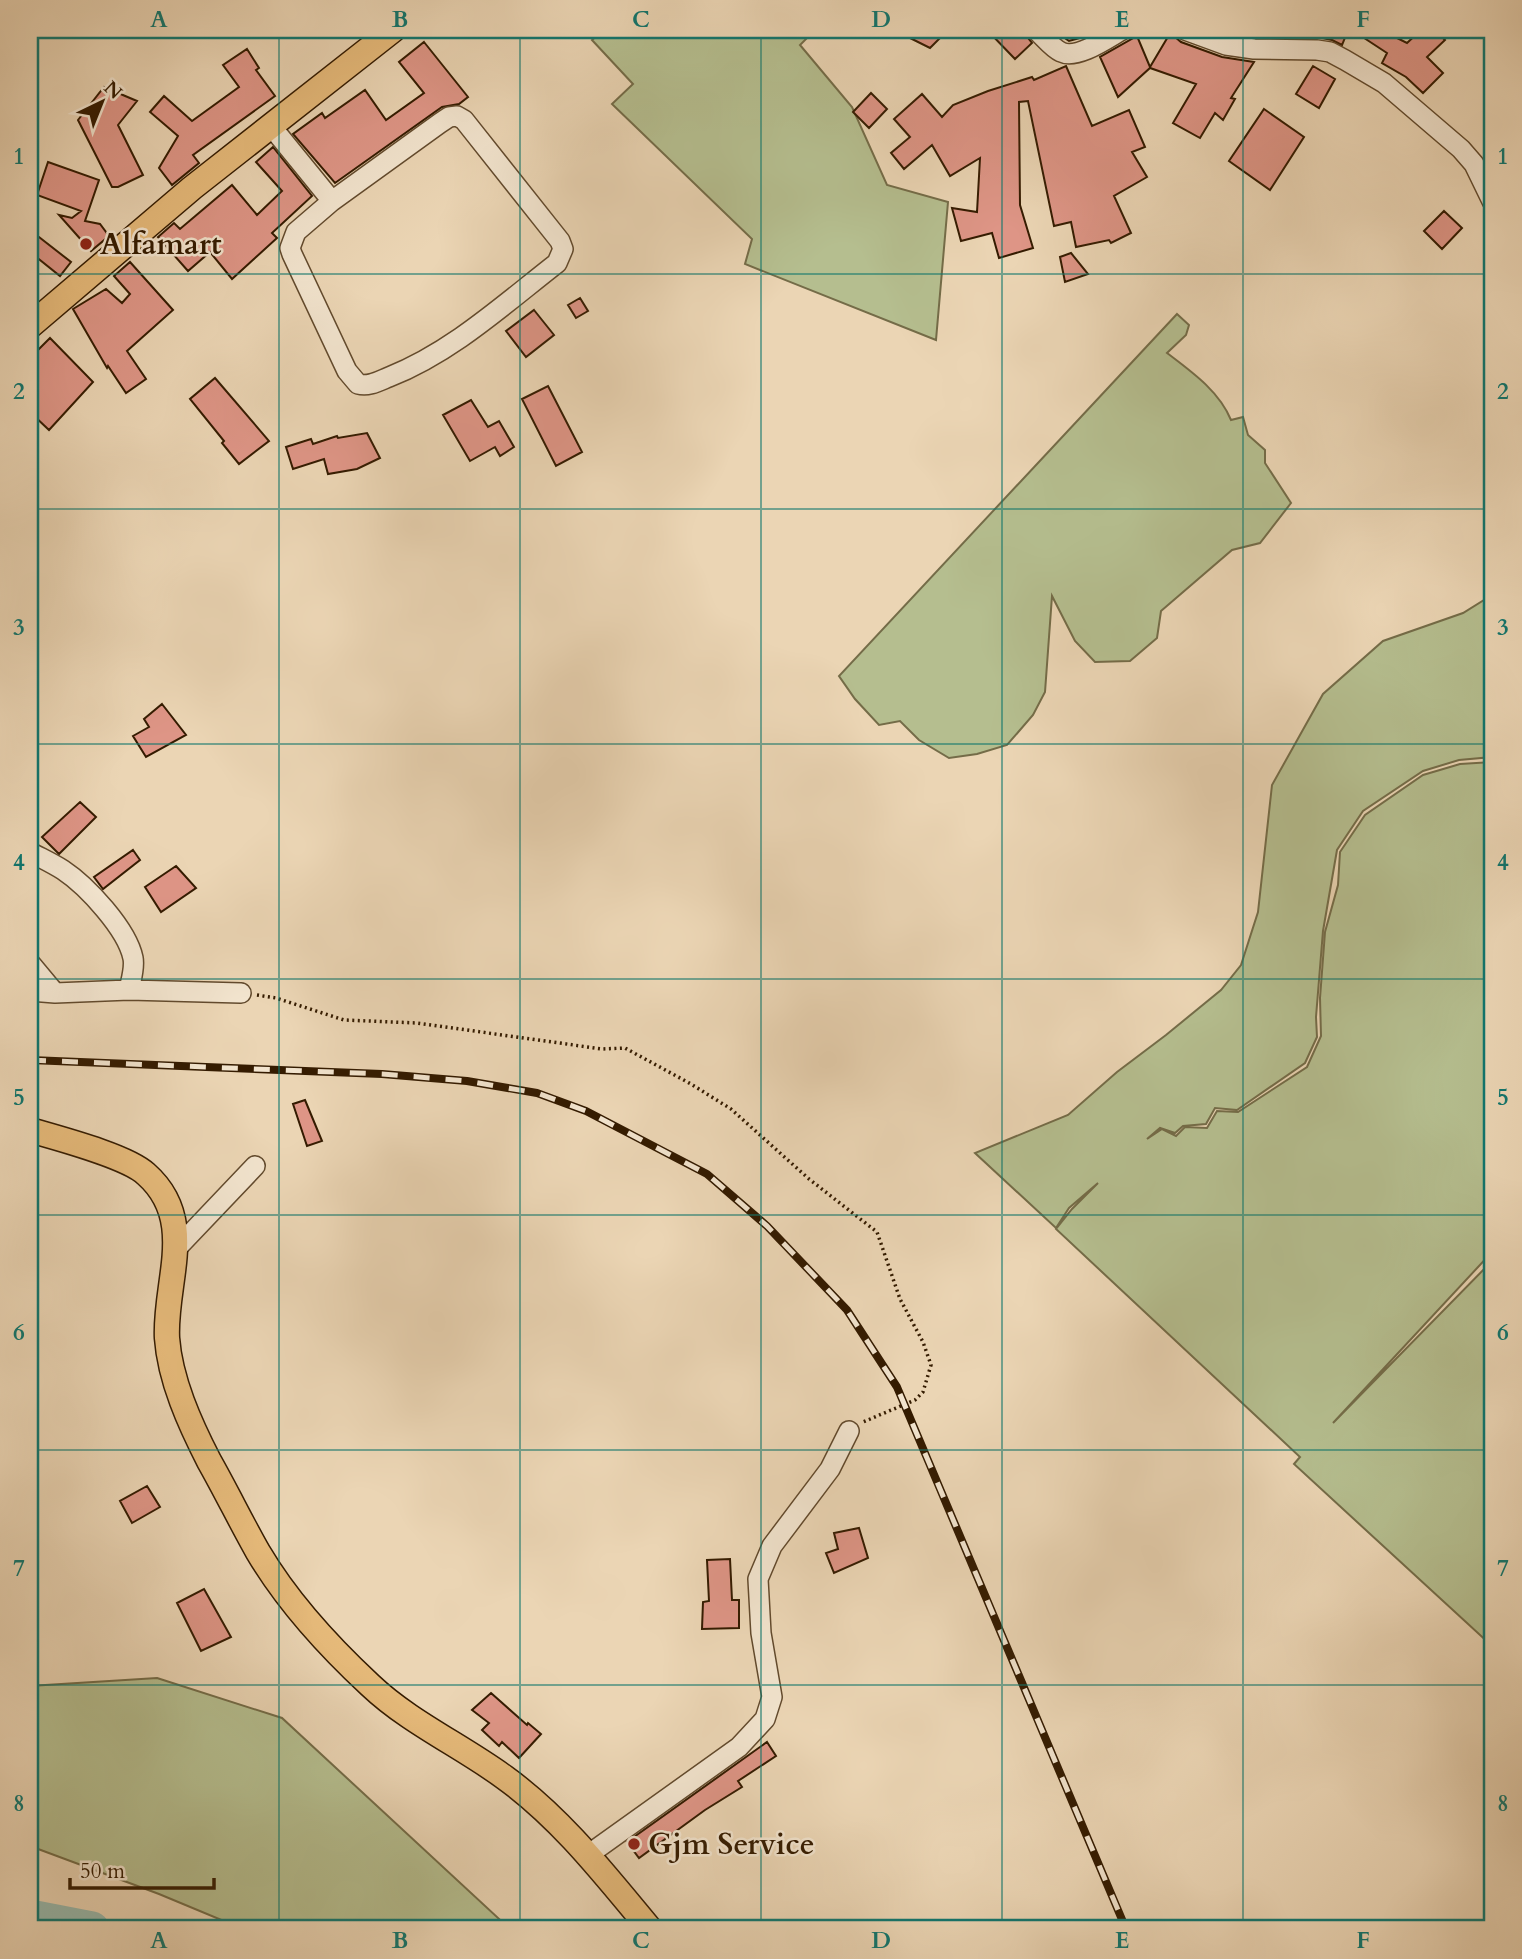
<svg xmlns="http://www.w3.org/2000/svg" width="1522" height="1959" viewBox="0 0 1522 1959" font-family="Cardo,serif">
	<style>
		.green { fill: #b5be8f; stroke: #746c48; stroke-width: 2 }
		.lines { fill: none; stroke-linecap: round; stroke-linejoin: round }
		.river { stroke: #98b9ad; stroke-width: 35 }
		.building { fill: #de9586; stroke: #341b00; stroke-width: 2 }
		.minor-casing { stroke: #624a2d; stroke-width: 22 }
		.major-casing { stroke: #341b00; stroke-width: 27 }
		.path { stroke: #341b00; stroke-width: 3.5; stroke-dasharray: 2 3.5; stroke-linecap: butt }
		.minor { stroke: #f2e4ce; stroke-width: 19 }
		.major { stroke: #e6ba7a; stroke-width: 24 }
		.rail-casing { stroke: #341b00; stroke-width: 8 }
		.rail { stroke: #f2e4ce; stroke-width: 5; stroke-dasharray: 16; stroke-linecap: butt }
		.grid { fill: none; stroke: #0f766e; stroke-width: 2; stroke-opacity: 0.55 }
		.poi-dot { fill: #8f2418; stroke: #f2e4ce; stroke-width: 2.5 }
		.labels { text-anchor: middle; stroke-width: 5; stroke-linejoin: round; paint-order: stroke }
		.poi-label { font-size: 30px; font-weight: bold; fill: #341b00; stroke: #f2e4ce; text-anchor: start }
		.neatline { fill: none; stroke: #0f766e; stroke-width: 2.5 }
		.grid-label { font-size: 23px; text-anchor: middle; font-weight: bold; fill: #0f766e }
	</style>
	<rect width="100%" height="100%" fill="#ebd5b4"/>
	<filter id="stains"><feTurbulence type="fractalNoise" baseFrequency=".00286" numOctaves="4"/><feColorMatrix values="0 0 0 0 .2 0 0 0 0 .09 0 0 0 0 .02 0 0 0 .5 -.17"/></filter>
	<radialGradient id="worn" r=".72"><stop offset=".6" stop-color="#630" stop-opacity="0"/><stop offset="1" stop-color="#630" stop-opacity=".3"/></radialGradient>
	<path class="green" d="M604,30H815L800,45L852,107L887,185L948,202L936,340L745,264L752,239L612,104L633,84L592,40Z
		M1177,314L1189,325L1186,335L1167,353C1192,372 1219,391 1231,420L1243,417L1248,435L1265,450V463L1291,503L1260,543L1232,550L1161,611L1157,638L1130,661L1095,662L1075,641L1052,596L1045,692L1033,715L1007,745L977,754L949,758L919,740L900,721L879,725L855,699L839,676Z
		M1492,595V757L1459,760L1423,771L1363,811L1337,850L1323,931L1316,1017L1317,1037L1305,1063L1237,1110L1215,1108L1206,1124L1183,1126L1175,1133L1160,1128L1147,1139L1162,1129L1176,1136L1185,1127L1207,1128L1217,1111L1238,1112L1307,1067L1321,1036L1320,998L1325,932L1338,885L1340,852L1365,815L1423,775L1460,764L1492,762V1252L1333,1423L1492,1261V1646L1294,1464L1300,1457L1056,1229L1072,1209L1098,1183L1069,1208L1056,1228L975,1153L1068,1115L1117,1072L1166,1035L1221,990L1241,965L1258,912L1272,785L1323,694L1383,641L1463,613Z
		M157,1678L282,1718L510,1929H243L159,1894L30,1846V1686Z"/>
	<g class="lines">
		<path class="river" d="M30,1917L92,1929"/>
	</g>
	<path class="building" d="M894,30H948L930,48Z
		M987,30H1024L1025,34L1032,43L1015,59Z
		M1053,30H1096L1087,36L1069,41Z
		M1172,30L1175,37L1181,42L1222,57L1254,62L1231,98L1235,99L1223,120L1215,113L1200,138L1173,123L1196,84L1150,68L1118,97L1100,57L1137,36L1150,67Z
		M1297,30H1348L1342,45L1332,40L1297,33Z
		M1352,30H1381L1407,43L1421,30H1435L1445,40L1427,57L1443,73L1423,93L1406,77L1382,63L1387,53Z
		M424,42L468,97L459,104L442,107L335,183L293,134L322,113L325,118L365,90L386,120L424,93L399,62Z
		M247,49L259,68L256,70L275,96L193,155L199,163L172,185L159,168L178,136L150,112L164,96L192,121L239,87L223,65Z
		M1066,66L1092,126L1129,110L1145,147L1132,152L1147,177L1114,196L1131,233L1111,243L1109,240L1076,247L1071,222L1054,226L1028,101L1019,102L1020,205L1033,248L999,258L992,233L961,241L952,208L977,212L980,158L950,176L932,145L904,169L891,153L910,137L894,119L922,94L942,117L953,105L988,91L1032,77L1034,80Z
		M1313,66L1335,79L1319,108L1296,94Z
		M104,87L137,101L118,125L143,175L118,187H112L78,120Z
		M871,93L887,109L869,128L853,112Z
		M1264,109L1304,137L1270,190L1229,161Z
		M273,147L312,196L272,233L277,238L232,279L210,252L188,271L158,237L174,223L180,229L232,185L257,215L282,191L256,162Z
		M48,162L99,180L85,221L100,224L109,236L91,251L59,215L72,218L81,211L37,195Z
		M1444,211L1462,228L1442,249L1424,231Z
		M30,230L71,262L60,276L30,252Z
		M1071,253L1088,274L1065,282L1060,257Z
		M130,262L173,310L127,351L146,379L126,393L108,366L107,368L73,309L106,289L122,303L130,294L114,276Z
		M580,298L588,311L576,318L568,305Z
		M534,310L554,335L526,357L506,331Z
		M50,338L93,382L49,430L30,412V358Z
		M215,378L269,441L239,464L222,443L224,441L190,399Z
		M548,386L582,452L556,466L522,399Z
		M471,400L488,427L499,421L514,447L500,456L495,447L470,461L443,415Z
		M367,433L380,458L357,469L328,474L324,459L293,469L286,447L311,439L313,444L337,436L338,438Z
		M162,704L186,735L146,757L133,736L149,727L144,719Z
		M80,802L96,817L59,854L42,837Z
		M133,850L140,860L103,889L94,877Z
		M176,866L196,888L161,912L145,887Z
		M305,1100L322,1141L307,1146L293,1104Z
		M147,1486L160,1507L132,1523L120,1501Z
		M859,1528L868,1558L834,1573L826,1553L838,1549L834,1533Z
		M730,1559L732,1600H739V1628L702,1629L703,1602L709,1601L707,1560Z
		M204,1589L231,1637L201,1651L177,1603Z
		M491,1693L527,1725L528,1723L541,1734L519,1758L502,1742L499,1746L482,1730L489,1723L472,1710Z
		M767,1742L776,1756L738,1781L742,1787L705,1810L639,1858L627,1842Z"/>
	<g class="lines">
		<defs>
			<path id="minor" d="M1036,30C1044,37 1052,48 1061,52C1077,60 1108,38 1122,30
				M1185,30L1226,45L1254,49L1317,50L1330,52L1345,60L1384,83L1461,149L1474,164L1492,201
				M457,116L464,120L560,241L563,249L557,263C503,305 452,352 389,377C379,381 369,387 358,384L347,371L292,254L290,248L296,232L332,201L440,123L449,117Z
				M271,126L332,201
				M30,852C41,858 52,863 63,870C87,886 127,929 133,958C135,968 131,980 129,990
				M30,963L55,993
				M30,991L55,993L129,990L241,993
				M177,1248L255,1166
				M588,1855L739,1747L765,1719L772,1697L761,1633L758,1579L772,1546L830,1469L849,1431"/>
			<path id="major" d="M30,326L192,188L393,30
				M30,1130C57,1138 127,1156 146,1174C198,1220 164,1282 167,1338C170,1380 190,1424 209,1461C226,1491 241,1522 258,1552C287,1601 328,1646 370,1685C409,1722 460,1745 504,1777C561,1818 605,1875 650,1929"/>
		</defs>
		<use href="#minor" class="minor-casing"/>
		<use href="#major" class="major-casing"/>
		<path class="path" d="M257,995L276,998L344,1020L417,1023L602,1049L625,1048L691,1084L731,1109L809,1179L877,1232L900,1299L923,1342L931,1365L923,1392L915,1400L863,1422"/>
		<use href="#minor" class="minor"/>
		<use href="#major" class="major"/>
		<defs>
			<path id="rail" d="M30,1060L382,1074L467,1081L537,1093L586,1111L707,1174L767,1226L847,1310L897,1387L1126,1929"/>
		</defs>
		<use href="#rail" class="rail-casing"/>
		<use href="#rail" class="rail"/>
	</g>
	<path class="grid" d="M279,30V1929M520,30V1929M761,30V1929M1002,30V1929M1243,30V1929M30,274H1492M30,509H1492M30,744H1492M30,979H1492M30,1215H1492M30,1450H1492M30,1685H1492"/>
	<g class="poi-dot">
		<circle cx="86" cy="244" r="7"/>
		<circle cx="634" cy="1844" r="7"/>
	</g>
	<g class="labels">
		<g class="poi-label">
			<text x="100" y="254">Alfamart</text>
			<text x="648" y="1854">Gjm Service</text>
		</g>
	</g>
	<rect width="1522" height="1959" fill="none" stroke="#ebd5b4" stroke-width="77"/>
	<g transform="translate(102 102) rotate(43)" stroke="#f2e4ce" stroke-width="5" paint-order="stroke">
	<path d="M0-5L12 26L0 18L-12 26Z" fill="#341b00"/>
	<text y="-10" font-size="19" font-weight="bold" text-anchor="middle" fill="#341b00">N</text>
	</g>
	<path d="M70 1878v10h144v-10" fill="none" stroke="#341b00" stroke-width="3.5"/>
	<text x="80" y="1878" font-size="21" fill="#341b00" stroke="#f2e4ce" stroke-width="5" paint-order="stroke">50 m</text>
	<rect x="38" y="38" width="1446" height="1882" class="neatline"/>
	<g class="grid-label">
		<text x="159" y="27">A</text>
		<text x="400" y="27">B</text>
		<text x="641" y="27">C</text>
		<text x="881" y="27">D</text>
		<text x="1122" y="27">E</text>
		<text x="1363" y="27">F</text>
		<text x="19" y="164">1</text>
		<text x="1503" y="164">1</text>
		<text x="19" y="399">2</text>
		<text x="1503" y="399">2</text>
		<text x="19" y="635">3</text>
		<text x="1503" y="635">3</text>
		<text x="19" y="870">4</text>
		<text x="1503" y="870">4</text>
		<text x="19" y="1105">5</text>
		<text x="1503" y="1105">5</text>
		<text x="19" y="1340">6</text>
		<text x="1503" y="1340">6</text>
		<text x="19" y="1576">7</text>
		<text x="1503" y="1576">7</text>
		<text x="19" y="1811">8</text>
		<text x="1503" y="1811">8</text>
		<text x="159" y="1948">A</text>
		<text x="400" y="1948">B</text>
		<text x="641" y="1948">C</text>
		<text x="881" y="1948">D</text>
		<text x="1122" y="1948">E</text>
		<text x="1363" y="1948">F</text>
	</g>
	<rect width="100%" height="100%" filter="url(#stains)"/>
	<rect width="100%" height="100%" fill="url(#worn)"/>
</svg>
